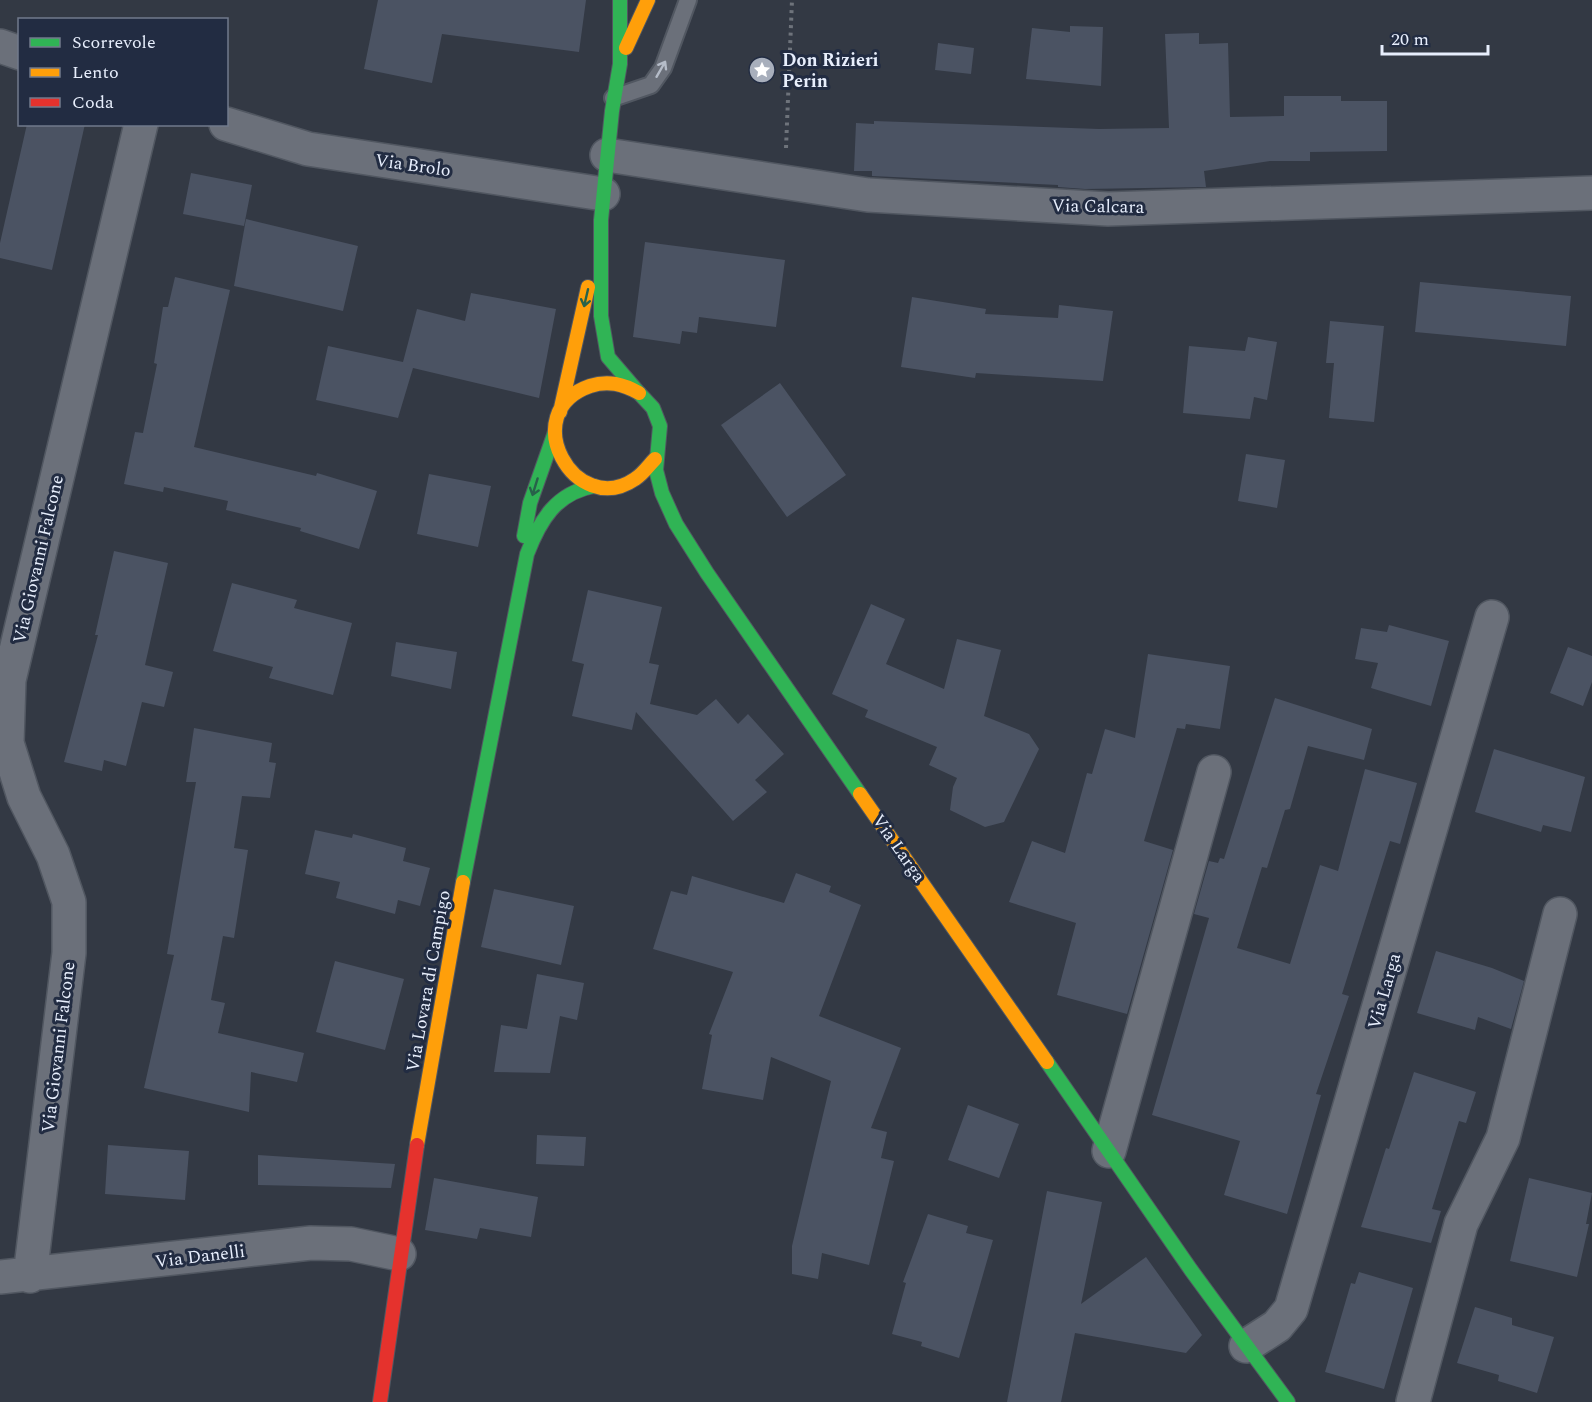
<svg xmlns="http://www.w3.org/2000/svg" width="1592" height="1402" viewBox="0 0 1592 1402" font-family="Spectral,serif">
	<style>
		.building { fill: #4b5363 }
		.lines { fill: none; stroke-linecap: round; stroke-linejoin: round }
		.lane-casing { stroke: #515761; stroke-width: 20 }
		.street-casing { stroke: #515761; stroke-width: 36 }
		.fast-casing { stroke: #515761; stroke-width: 16 }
		.slow-casing { stroke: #515761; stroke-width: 16 }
		.jam-casing { stroke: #515761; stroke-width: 16 }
		.path { stroke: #6e737b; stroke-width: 4; stroke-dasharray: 3 4.5; stroke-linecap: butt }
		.lane { stroke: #6b707a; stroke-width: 16 }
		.street { stroke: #6b707a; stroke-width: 33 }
		.fast { stroke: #30b455; stroke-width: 14 }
		.slow { stroke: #ff9f0a; stroke-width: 14 }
		.jam { stroke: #e5322d; stroke-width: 14 }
		.oneway { stroke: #b5bcc8 }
		.oneway2 { stroke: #28624a }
		.labels { text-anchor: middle; stroke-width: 6; stroke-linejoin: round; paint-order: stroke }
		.poi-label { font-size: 18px; font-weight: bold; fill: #e7eefc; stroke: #222c42; text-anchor: start }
		.street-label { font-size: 18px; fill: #e7eefc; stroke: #222c42 }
	</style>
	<rect width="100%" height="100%" fill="#333944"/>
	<path class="building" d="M378,0H586L579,52L442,34L432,83L364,69Z
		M1070,26L1103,27L1101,86L1026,79L1032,28L1070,32Z
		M1199,33V44L1228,43L1230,117L1284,116V96H1341V101H1387V151L1310,152V161H1270L1204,171L1206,187L1085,189L1058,187V185L872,176V171H854L856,123L874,124V121L1099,129L1169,128L1165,34Z
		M938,43L974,48L971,74L935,70Z
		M27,124H85L52,270L0,258V243Z
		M191,173L252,185L244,226L183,214Z
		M246,219L358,246L343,311L234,286Z
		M645,242L785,260L776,327L699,317L697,333L682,331L680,344L633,337Z
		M175,277L230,290L194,447L316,476L317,473L377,491L359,549L300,531L301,528L226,510L228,501L164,487L163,492L124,484L135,432L143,433L157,364L154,363L163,307H168Z
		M1420,282L1571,296L1566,346L1415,332Z
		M471,293L556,309L539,398L413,368L398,418L316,400L328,346L403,362L417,309L465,321Z
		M912,297L986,309L985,314L1058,318L1059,305L1113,311L1103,381L976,373L975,378L901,367Z
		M1330,321L1384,326L1374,422L1329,418L1334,363H1326Z
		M1248,337L1277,342L1267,400L1254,397L1250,419L1183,413L1189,346L1245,351Z
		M780,383L846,475L787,517L721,425Z
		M1246,454L1285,460L1277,508L1238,501Z
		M429,474L491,486L478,547L417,534Z
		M114,551L168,563L145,665L173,672L164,707L142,702L126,766L104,760L102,771L64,762L98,635H95Z
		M232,583L297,600L294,608L352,623L333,695L269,678L273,667L213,651Z
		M588,590L662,607L649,663L659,665L650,704L697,715L716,699L738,724L748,714L784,754L755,780L767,792L733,821L636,712L632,730L572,716L584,664L572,661Z
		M871,604L905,619L886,664L944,689L957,639L1001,650L984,716L1029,734L1039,749L1004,822L985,827L950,810L953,787L957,778L929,765L937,747L865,717L868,710L832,694Z
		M1389,625L1449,641L1431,706L1371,688L1378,663L1355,659L1361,628L1387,632Z
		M396,642L457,652L451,689L391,676Z
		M1568,647L1592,656V682L1583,706L1550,693Z
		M1148,654L1230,666L1220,729L1186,724L1185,729L1177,728L1144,841L1173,850L1127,1014L1057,995L1076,923L1009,902L1032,841L1065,853L1087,773L1092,774L1105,729L1135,738Z
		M1275,698L1372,729L1364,760L1308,746L1290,809L1285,810L1267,868L1262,867L1237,948L1290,964L1320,865L1338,871L1365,769L1417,783L1400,844L1390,841L1342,994L1349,996L1316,1094L1321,1095L1287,1214L1224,1195L1240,1141L1152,1115L1209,918L1194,914L1209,861L1218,863L1220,858L1224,859Z
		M194,728L272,743L269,762L276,763L270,798L242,796L234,848L248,850L234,938L223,936L211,1000L225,1003L218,1033L304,1053L297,1082L251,1072L249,1112L144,1088L174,955L167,954L196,782H186Z
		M1494,749L1585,777L1571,832L1543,825L1541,832L1475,812Z
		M315,830L352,838L353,834L406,848L403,861L430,868L420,906L398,900L395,914L336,898L340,882L305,874Z
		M796,873L831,886L829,892L861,905L819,1016L901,1048L871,1128L887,1132L881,1158L894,1161L869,1265L822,1253L818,1279L792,1274V1246L831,1081L771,1057L763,1100L702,1089L712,1035L709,1034L733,972L653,949L671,891L687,895L692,876L784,903Z
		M494,889L574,906L561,965L481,947Z
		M1436,951L1492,968L1524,981L1511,1029L1478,1017L1475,1030L1417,1013Z
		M335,961L404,979L385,1050L316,1032Z
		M537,974L584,983L577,1020L560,1016L550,1073L494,1072L501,1025L527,1029Z
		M1414,1072L1476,1092L1466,1123L1459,1121L1432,1209L1441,1211L1431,1243L1361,1227L1386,1148L1389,1149Z
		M968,1105L1019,1124L999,1178L948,1160Z
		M537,1135L586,1137L584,1166L536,1164Z
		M108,1145L189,1151L185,1200L105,1194Z
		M258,1155L395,1164L391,1188L258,1185Z
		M434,1178L538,1197L531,1237L480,1228L477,1239L425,1230Z
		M1529,1178L1592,1193L1586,1224H1589L1577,1277L1510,1261Z
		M1047,1191L1102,1202L1081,1304L1146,1257L1202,1335L1186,1353L1075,1333L1061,1402H1007Z
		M928,1214L968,1226L966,1233L993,1240L959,1358L921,1346L922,1342L892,1334L906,1283L903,1282Z
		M1359,1272L1413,1288L1384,1389L1325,1372L1351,1283L1355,1284Z
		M1475,1307L1512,1318V1325L1554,1337L1537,1393L1498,1381L1499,1375L1457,1363Z"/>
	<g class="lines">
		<defs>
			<path id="lane" d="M613,98L651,85L663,68L688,0"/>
			<path id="street" d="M0,46L20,53
				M226,124L308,149L603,194
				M607,155L868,195L1108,209L1592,193
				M1109,1151L1214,772
				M30,1276L69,953V902L53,855L24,797L7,743L9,680L141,124
				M0,1277L311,1243L351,1244L399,1254
				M1246,1346L1277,1326L1291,1309L1492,617
				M1413,1402L1461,1224L1503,1138L1560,914"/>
			<path id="fast" d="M620,0V64L612,111L601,220V316L608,357L638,392
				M639,393L653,408L660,426L656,470L662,493L676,524L707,573L860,794
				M524,536L530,503L555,432
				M463,882L527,554C540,520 556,493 594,486
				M1047,1062L1191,1270L1288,1402"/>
			<path id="slow" d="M626,48L648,0
				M639,393C623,384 608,380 590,386C515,412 575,520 635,479C643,474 649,465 655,459
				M560,412L588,287
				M860,794L1047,1062
				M417,1145L463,882"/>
			<path id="jam" d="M380,1402L417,1145"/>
		</defs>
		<use href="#lane" class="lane-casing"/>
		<use href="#street" class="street-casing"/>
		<use href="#fast" class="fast-casing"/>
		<use href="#slow" class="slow-casing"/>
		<use href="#jam" class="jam-casing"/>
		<path class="path" d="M786,148L792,0"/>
		<use href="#lane" class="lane"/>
		<use href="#street" class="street"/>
		<use href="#fast" class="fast"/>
		<use href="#slow" class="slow"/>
		<use href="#jam" class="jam"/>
	</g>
	<defs><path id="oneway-shaft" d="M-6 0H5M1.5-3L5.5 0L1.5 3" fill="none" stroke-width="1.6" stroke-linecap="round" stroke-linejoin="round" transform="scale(1.5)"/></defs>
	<use class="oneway" href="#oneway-shaft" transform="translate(661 69) rotate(-60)"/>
	<g class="oneway2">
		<use href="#oneway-shaft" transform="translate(586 298) rotate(103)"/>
		<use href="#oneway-shaft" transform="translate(535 487) rotate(107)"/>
	</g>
	<defs>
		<symbol id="sight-disc" viewBox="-11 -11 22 22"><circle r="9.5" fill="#a8afbc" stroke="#222c42"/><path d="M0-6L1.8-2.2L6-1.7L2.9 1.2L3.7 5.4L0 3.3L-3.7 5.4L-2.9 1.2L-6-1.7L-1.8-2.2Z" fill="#fff"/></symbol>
	</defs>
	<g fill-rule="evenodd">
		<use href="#sight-disc" x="747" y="55" width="30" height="30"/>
	</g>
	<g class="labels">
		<g class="poi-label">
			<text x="782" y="66">Don Rizieri<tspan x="782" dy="21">Perin</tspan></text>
		</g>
		<g class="street-label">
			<text transform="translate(413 165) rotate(8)" y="6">Via Brolo</text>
			<text transform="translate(1098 206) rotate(1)" y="6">Via Calcara</text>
			<text transform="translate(38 559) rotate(-77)" y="6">Via Giovanni Falcone</text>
			<text transform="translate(899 848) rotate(55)" y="6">Via Larga</text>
			<text transform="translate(428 981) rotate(-80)" y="6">Via Lovara di Campigo</text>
			<text transform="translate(1384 991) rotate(-74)" y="6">Via Larga</text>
			<text transform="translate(58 1047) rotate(-83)" y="6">Via Giovanni Falcone</text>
			<text transform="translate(200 1256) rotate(-7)" y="6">Via Danelli</text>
		</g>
	</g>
	<rect x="18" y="18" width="210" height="108" fill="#222c42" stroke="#717a8c" stroke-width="1.5"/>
	<rect x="30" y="38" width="30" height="9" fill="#30b455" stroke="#717a8c" stroke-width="1.5"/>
	<text x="72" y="48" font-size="18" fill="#e7eefc">Scorrevole</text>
	<rect x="30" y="68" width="30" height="9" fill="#ff9f0a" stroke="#717a8c" stroke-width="1.5"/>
	<text x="72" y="78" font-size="18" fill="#e7eefc">Lento</text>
	<rect x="30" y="98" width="30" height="9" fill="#e5322d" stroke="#717a8c" stroke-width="1.5"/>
	<text x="72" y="108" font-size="18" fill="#e7eefc">Coda</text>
	<path d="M1382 45v9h106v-9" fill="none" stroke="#e7eefc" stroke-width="3"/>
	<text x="1391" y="45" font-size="18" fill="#e7eefc" stroke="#222c42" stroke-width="4.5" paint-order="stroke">20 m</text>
</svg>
